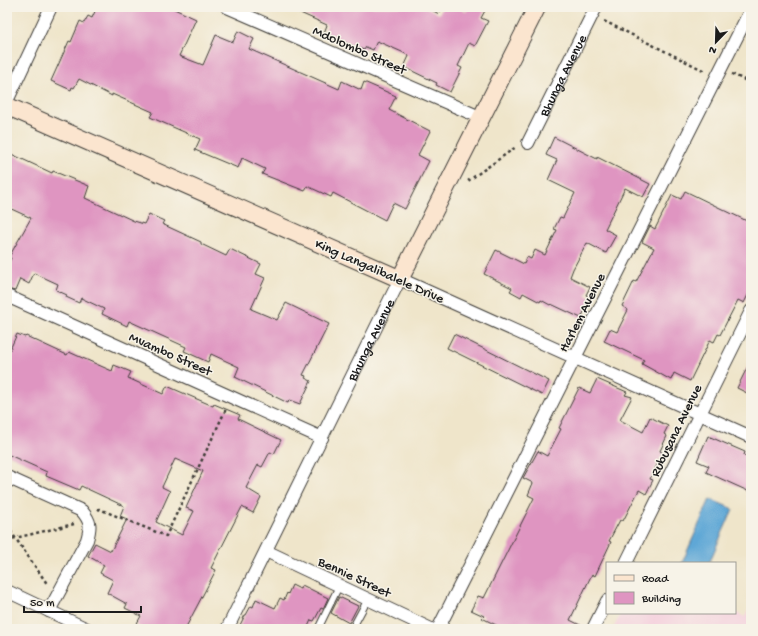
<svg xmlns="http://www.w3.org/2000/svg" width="758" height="636" viewBox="0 0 758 636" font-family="'Gochi Hand',sans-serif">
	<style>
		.built { fill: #f4cfdd }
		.water { fill: #5fa7d6; stroke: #3e6279 }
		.building { fill: #df95c1; fill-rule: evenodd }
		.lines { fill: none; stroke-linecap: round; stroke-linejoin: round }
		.lane-casing { stroke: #3c3a36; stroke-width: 8 }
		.street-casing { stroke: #3c3a36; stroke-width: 14 }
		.secondary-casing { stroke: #3c3a36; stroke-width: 19 }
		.path { stroke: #3c3a36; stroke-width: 2.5; stroke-dasharray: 3 3; stroke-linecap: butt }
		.lane { stroke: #fff; stroke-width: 6 }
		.street { stroke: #fff; stroke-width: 12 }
		.secondary { stroke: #fbe5cf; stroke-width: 17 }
		.labels { text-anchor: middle; stroke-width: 3; stroke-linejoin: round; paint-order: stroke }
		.street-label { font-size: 14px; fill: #1c1c1c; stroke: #f7f3e8 }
	</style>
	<rect width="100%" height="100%" fill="#f7f3e8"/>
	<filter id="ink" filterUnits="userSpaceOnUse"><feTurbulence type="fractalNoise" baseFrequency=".025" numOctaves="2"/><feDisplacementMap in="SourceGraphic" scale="8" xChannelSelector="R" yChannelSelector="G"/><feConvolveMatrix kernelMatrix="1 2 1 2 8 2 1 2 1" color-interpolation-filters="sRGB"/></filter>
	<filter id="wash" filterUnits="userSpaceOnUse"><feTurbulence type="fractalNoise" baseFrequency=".012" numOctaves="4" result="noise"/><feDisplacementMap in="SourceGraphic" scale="16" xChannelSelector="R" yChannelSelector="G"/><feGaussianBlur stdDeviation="0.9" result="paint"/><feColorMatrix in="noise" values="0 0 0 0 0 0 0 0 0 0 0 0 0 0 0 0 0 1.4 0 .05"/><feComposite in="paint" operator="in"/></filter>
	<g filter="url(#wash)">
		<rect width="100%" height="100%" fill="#efe5ca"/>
		<path class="built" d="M751,604V629H613L621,613L735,612L745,617Z"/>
		<path class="water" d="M710,499L733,509L709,563H682Z"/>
		<g id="blocks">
			<path class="building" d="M97,7H170L196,19L179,56L203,65L216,35L233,42L238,31L254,39L249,49L339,89L342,81L361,90L364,82L396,96L389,110L430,131L418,155L429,161L405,209L393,203L385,220L333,193L331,197L307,186L305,191L262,174L265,169L242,158L238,168L195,150L200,139L150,117L153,112L112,94V96L79,79L74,88L72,87L71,90L51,81L69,41L71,42L80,21L84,23L88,16L92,18Z
				M287,7H426L439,14L442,7H456L466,12L469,7H487L481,18L488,21L475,46L469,43L458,66L462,68L450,92L436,85L437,83L404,67L409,56L402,52L377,41L373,50L366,47L364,50L355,47L324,33L327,25Z
				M554,137L597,159V157L650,184L643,197L625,188L605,229L616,235L606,253L587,243L573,269L570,277L590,287L586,295L591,298L581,318L551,304L550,305L541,300L540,302L523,293L521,297L510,291L512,288L484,274L496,250L524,264L527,257L531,259L535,250L545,255L557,230L554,229L560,217L563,218L575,193L548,180L557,160L546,155Z
				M7,152L52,173L53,171L89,186L85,198L134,221L144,224L149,214L164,221L162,224L201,242V244L226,256L230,249L261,264L256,274L265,278L251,309L277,320L286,303L329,324L303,375L306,376L305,378L311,381L300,404L289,400L288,403L235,377L239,367L211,354L208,362L184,351L186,347L129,321L127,326L102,314L104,309L81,298L79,303L66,297L67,295L56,290L58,284L34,273L29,284L20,279L15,291L7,289V267L11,258L9,257L31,218L7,207Z
				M685,191L751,223V289L744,303L738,300L720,335L718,334L714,342L710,340L690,381L674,373L671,380L642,364L644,360L604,341L610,329L617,332L628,310L622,306L634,281L636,282L654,248L642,242L650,226L655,229L672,195L681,199Z
				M17,334L25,337L26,336L67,355L69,352L112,371L114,365L131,372L128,378L163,394L167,386L213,406L214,404L240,415L238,419L281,440L274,454L270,452L262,467L258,465L246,488L261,497L253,513L242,507L211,568L216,570L185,629H143L136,625L141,616L125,608L127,604L107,593L113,580L100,573L104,565L88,556L95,543L111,551L127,519L120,516L124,506L81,486L79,490L46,476L47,472L7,454V356ZM175,459L203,471L186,508L194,511L182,535L156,522L170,491L162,487Z
				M454,334L549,381L542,395L447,348Z
				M751,360V395L737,388Z
				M597,379L627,392L625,395L632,397L620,420L643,432L650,417L668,426L664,434L667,436L660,451L663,453L650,479L653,480L646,494L639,490L623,521L620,520L609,541L611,542L595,576L592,574L570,620L586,628V629H504L482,618L484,616L471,610L478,596L484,598L534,498L528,495L533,483L523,478L538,451L547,456L561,429L559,428L579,388L590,393Z
				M708,436L745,452L744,455L751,458V484L748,491L706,472L709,466L697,461Z
				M292,585L300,589L302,585L328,598L323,609L321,608L314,621L311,620L307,629H238L245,615H246L251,606L253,607L256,599L275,608L280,598L284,600L287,593L288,594Z
				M339,597L358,606L349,623L331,613Z"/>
		</g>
	</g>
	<g filter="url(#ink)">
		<use href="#blocks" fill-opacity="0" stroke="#3c3a36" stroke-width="1"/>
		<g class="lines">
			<defs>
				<path id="lane" d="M318,629L339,586
					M352,629L368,599"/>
				<g id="street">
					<path d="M227,7L482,118"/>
					<path d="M7,101L51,7"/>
					<path id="s1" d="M528,143L596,7"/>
					<path d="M7,296L322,438"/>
					<path d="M7,477L82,511C91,522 91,526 87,540L49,611"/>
					<path d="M266,551L431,629"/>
					<path d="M626,563L751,311"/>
					<path d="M7,591L87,629"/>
					<path id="s2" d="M227,629L400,279L751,437"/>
					<path d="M438,629L751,9"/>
					<path d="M593,629L607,601"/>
				</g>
				<path id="secondary" d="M7,106L400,279L537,7"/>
			</defs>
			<use href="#lane" class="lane-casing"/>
			<use href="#street" class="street-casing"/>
			<use href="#secondary" class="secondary-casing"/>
			<path class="path" d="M604,21L705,71
				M732,74L751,83
				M468,181L516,147
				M98,510L99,509L166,536L226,409
				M7,526L48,585
				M7,540L74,524"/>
			<use href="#lane" class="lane"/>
			<use href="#street" class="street"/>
			<use href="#secondary" class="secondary"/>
		</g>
	</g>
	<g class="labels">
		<g class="street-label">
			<text transform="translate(360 49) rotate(24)" y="5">Mdolombo Street</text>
			<text dy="5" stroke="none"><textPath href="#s1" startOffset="76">Bhunga Avenue</textPath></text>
			<text transform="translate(380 270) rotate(24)" y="5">King Langalibalele Drive</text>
			<text transform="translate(581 312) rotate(-63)" y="5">Harlem Avenue</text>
			<text dy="5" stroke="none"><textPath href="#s2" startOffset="323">Bhunga Avenue</textPath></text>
			<text transform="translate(171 353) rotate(24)" y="5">Mvambo Street</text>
			<text transform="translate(675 430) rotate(-64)" y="5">Rubusana Avenue</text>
			<text transform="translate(355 576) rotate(25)" y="5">Bennie Street</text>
		</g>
	</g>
	<rect width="758" height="636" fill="none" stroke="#f7f3e8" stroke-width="24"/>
	<rect x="606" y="562" width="130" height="52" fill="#f7f3e8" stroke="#9f9d96"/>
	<rect x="614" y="575" width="20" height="6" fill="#fbe5cf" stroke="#9f9d96"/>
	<text x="642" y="582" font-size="12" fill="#1c1c1c">Road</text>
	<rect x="614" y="592" width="20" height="12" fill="#df95c1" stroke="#9f9d96"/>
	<text x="642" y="602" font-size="12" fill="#1c1c1c">Building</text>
	<g transform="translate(716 42) rotate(203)" stroke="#f7f3e8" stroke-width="3" paint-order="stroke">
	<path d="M0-3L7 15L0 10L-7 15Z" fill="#1c1c1c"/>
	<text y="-6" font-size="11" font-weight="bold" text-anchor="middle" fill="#1c1c1c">N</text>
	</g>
	<path d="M24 606v6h117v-6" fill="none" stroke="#1c1c1c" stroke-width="2"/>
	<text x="30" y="606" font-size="12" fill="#1c1c1c" stroke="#f7f3e8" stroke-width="3" paint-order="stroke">50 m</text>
</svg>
